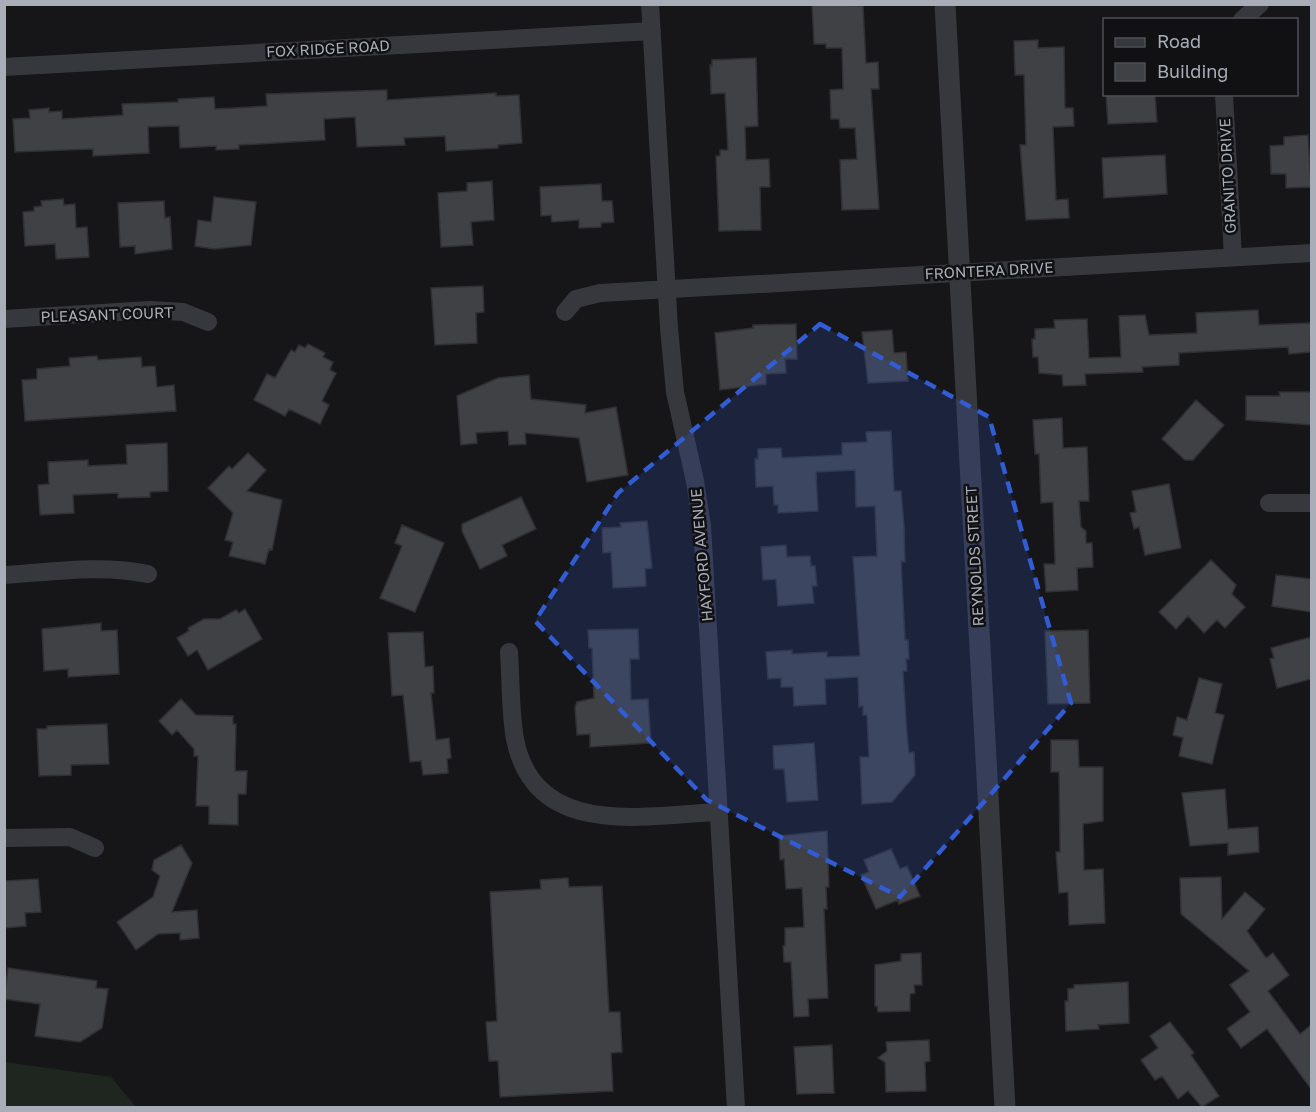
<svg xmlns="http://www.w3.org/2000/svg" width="1316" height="1112" viewBox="0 0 1316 1112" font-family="'Golos Text',sans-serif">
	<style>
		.green { fill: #1e261f }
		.building { fill: #404145; stroke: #303034; stroke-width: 1.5 }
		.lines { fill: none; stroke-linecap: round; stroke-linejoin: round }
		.minor { stroke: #37383d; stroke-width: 18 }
		.tertiary { stroke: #37383d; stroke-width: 21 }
		.marked { fill: #325cd3; fill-opacity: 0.2; stroke: #325cd3; stroke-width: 4.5; stroke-dasharray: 12 8; stroke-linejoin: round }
		.labels { text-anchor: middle; stroke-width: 5; stroke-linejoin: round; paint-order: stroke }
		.street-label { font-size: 15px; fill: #a8adb8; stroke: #111113 }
	</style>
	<rect width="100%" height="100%" fill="#161618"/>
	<path class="green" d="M5,1062L111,1077L136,1107H5Z"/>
	<path class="building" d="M812,4L863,6L866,63L878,62L879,89H871L879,209L842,210L840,160L857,159L855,128H840L839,119H831L830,90L843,89L842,48H826V44H814Z
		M1038,40V48L1064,47L1065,108H1073L1074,126L1053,127L1056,200L1068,199L1069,218L1026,220L1020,145H1026L1024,75H1015L1014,41Z
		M756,58L758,126L745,127L746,160L769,159L770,187H760L761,230L719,231L716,156H720V150H728L725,93L711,94L710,65L712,66V60Z
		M387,90V100L496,93V96L519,95L522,143L498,145V148L446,151L445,136L404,138L405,145L357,147L355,117L324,119L325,140L239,145V149L216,150V146L180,148L179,126L148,127L149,153L93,156V149L15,152L13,119L30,118L29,110L49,108V112L62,111V119L123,115L122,104L178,102V99L214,97L215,109L267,106L266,94Z
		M1106,94H1155L1157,122L1108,124Z
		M1308,135L1311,187L1286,188V174H1271L1270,146L1284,145V137Z
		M1165,155L1167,194L1104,198L1102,158Z
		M492,181L494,220L471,222L473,245L441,247L438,193L467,191V183Z
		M601,184L602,201H612L614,222L601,223V227L579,228V220L552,222L551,215L541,216L540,187Z
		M214,197L256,202L251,245L214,249L195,246L198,220L211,222Z
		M63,199L64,205L75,204L76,228L87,227L89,257L56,259L55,244L25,246L23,212L34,211V207L42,206L41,201Z
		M164,201L165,218L170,217L172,249L135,254V246L120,247L118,203Z
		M483,286L484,312L476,313L477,343L435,345L431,288Z
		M1258,310L1259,325L1311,323L1310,352L1289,354L1288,347L1179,353V365L1142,367L1143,372L1085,374L1086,385L1063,386L1062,375L1039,373L1038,357H1033L1032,339H1035V329L1055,328L1054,320L1087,319L1089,358L1121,357L1119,316L1145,315L1149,335L1197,333L1196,313Z
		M796,324L797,359H785L786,373L766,374V384L720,390L715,333L753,328V325Z
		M892,330L894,353L906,352L908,381L868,383L862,332Z
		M308,344L325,353L323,357L333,362L330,370L336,373L322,401L329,405L320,424L289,409L285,416L254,400L267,374L275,378L291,350L295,352L299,345L305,348Z
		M97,356L98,360L141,357L142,367L155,366L157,387L174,385L176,411L25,421L22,380L37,379V369L70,366L69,358Z
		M529,375L531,399L586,405L585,413L616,407L628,475L587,482L579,438L525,433L526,444L509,445L508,431L476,433L477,443L461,445L457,396L498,378Z
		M1279,392H1311V425L1246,420V396H1280Z
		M1196,400L1224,425L1193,460H1185L1162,439Z
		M1062,418L1063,448L1087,447L1089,501H1079L1081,527L1086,531V543H1092L1093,567L1077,568L1078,590L1046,592L1044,564H1055L1053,502L1041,503L1039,454H1035L1033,420Z
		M891,431L894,491H901L904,525L905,562L901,561L905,640H908L909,659H906L907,671H903L907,735L909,753L914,752L915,775L892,802L862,804L860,757H869L867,715H863V706L859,707L858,677L825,679L826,704L794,706L793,687H781V678L768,679L766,652L792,650V654L827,652V657L860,656L853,557L877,556L875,506L856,507L855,470L816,472L818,511L778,513V505H774L773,486L756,487L755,459H758V449L781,448L782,458L842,455V443L867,442L866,432Z
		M167,443L168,491L150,492V497L118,498V493L73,495L74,513L40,515L38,485L49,484L48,462L88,460V466L127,464L126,445Z
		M248,453L266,470L247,491L282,500L272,550L269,549L265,564L229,556L233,542L225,540L233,513L208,488L229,466L232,469Z
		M1169,484L1181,548L1145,555L1139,527L1134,529L1130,513L1136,512L1132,491Z
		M521,497L536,529L502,545L507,556L480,569L462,531V524Z
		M647,521L652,568L645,569L646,586L613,588L611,552L603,553L602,528L621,527L620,523Z
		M402,525L444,543L415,612L380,598L402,546L395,543Z
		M786,545L787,557L810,556L811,566H815L817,586H812L814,603L778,606L776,579L763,580L761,547Z
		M1211,560L1236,585L1232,594L1245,607L1225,628L1217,620L1204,633L1188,616L1176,629L1159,612Z
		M1276,575L1311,579V612L1272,606Z
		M245,609L262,639L208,670L197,650L188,656L177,638L189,631L188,628L204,619H220L236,610L239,613Z
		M101,623V631L117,630L119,674L68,677V669L44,671L42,629Z
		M638,629L639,659H630L631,700L648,699L651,743L590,747V734L577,735L575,707L577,702L594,698L592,648H589L588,630Z
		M1088,630L1090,703L1048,704L1045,631Z
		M423,632L425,667L433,666L434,693H431L436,740L449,738L451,758L447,759L448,773L423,775L421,761L410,762L403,695L392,696L388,633Z
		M1311,637V679L1277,688L1270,659L1274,658L1271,648Z
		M1199,678L1222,684L1215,713L1224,715L1212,764L1179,756L1183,738L1173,735L1177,717L1187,720Z
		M181,699L196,715L233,716V724H236L235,771H247L246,794H238V825L209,824V806H196L198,756H194V749L177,730L172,735L159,721Z
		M107,724L109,764L71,765V775L39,776L37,729H47V726Z
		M1051,740H1078L1079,767H1103V821L1083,824L1084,870L1103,869L1105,923L1069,925L1068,892L1059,893L1056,852H1060L1059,772H1051Z
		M814,743L818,800L787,802L784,769H774L773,746Z
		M1225,789L1228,829L1258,827L1259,852L1228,855V843L1190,846L1182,793Z
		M827,831L829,887H826L827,909H824L828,998L808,999L809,1016L794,1017L791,962H784L783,946H785V928L804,927L802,888L786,889L784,859L780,860L779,836Z
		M181,845L192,863L172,912L197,910L199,938L180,940V933L158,934L136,950L117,922L153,897L160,876L152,870L154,860Z
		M891,849L900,869L907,866L920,896L899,904L898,900L876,909L861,875L869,872L864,860Z
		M1221,877L1222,919L1245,892L1265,909L1247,931L1266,958L1273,953L1289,975L1268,991L1300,1034L1311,1025V1089L1267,1029L1241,1048L1227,1029L1250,1012L1230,985L1249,971L1181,914L1180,878Z
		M568,878L569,887L602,886L609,1012H620L622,1052L611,1053L613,1091L500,1097L498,1061H489L486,1022L497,1021L490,892L541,889L540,880Z
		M38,879L41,912L25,913L26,926L4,928V881Z
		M921,953L922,985H914L915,993L910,994V1011L878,1012L877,1006H875V965L901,961V954Z
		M8,968L97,981L96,988L108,989L102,1028L80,1042L35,1036L40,1004L4,999Z
		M1128,982L1129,1023L1098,1025L1099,1029L1066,1031L1065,1001H1068V989L1074,988V985Z
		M1170,1022L1194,1053L1191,1055L1219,1096L1202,1107L1188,1091L1178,1099L1162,1076L1155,1080L1141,1060L1158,1048L1150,1036Z
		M929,1040L930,1061L925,1062L926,1091L886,1092L885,1062L878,1058L887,1051L886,1042Z
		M832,1045L834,1093L797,1094L794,1047Z"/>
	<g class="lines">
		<path class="minor" d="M650,4L669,328L675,392L695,481L702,526L736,1108
			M1242,20L1260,4
			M4,67L652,31
			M1224,94L1233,257
			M565,312L576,299L600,293L1312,253
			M4,319L150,310L183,312L208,322
			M1269,503H1312
			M4,575C52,572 102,564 148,574
			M509,652C511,680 510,711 515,739C535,840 644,815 719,812
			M4,838L70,837L95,848"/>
		<path class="tertiary" d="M945,4L1005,1108"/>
	</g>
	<path class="marked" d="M820,324L989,417L1071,703L900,897L707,800L535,621L618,493Z"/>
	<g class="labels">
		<g class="street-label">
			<text transform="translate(328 49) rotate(-3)" y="5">FOX RIDGE ROAD</text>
			<text transform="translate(1228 176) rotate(-93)" y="5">GRANITO DRIVE</text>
			<text transform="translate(989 271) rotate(-3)" y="5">FRONTERA DRIVE</text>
			<text transform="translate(107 315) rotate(-2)" y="5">PLEASANT COURT</text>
			<text transform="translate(702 555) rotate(-95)" y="5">HAYFORD AVENUE</text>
			<text transform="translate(975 556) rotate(-93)" y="5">REYNOLDS STREET</text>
		</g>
	</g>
	<rect width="1316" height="1112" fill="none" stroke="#a8adb8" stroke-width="12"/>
	<rect x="1103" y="18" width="195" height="78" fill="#111113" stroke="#4d4f55" stroke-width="1.5"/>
	<rect x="1115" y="38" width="30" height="9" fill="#37383d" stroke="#4d4f55" stroke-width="1.5"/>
	<text x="1157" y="48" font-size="18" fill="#a8adb8">Road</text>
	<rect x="1115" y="63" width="30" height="18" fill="#404145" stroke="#4d4f55" stroke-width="1.5"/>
	<text x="1157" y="78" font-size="18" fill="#a8adb8">Building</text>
</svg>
